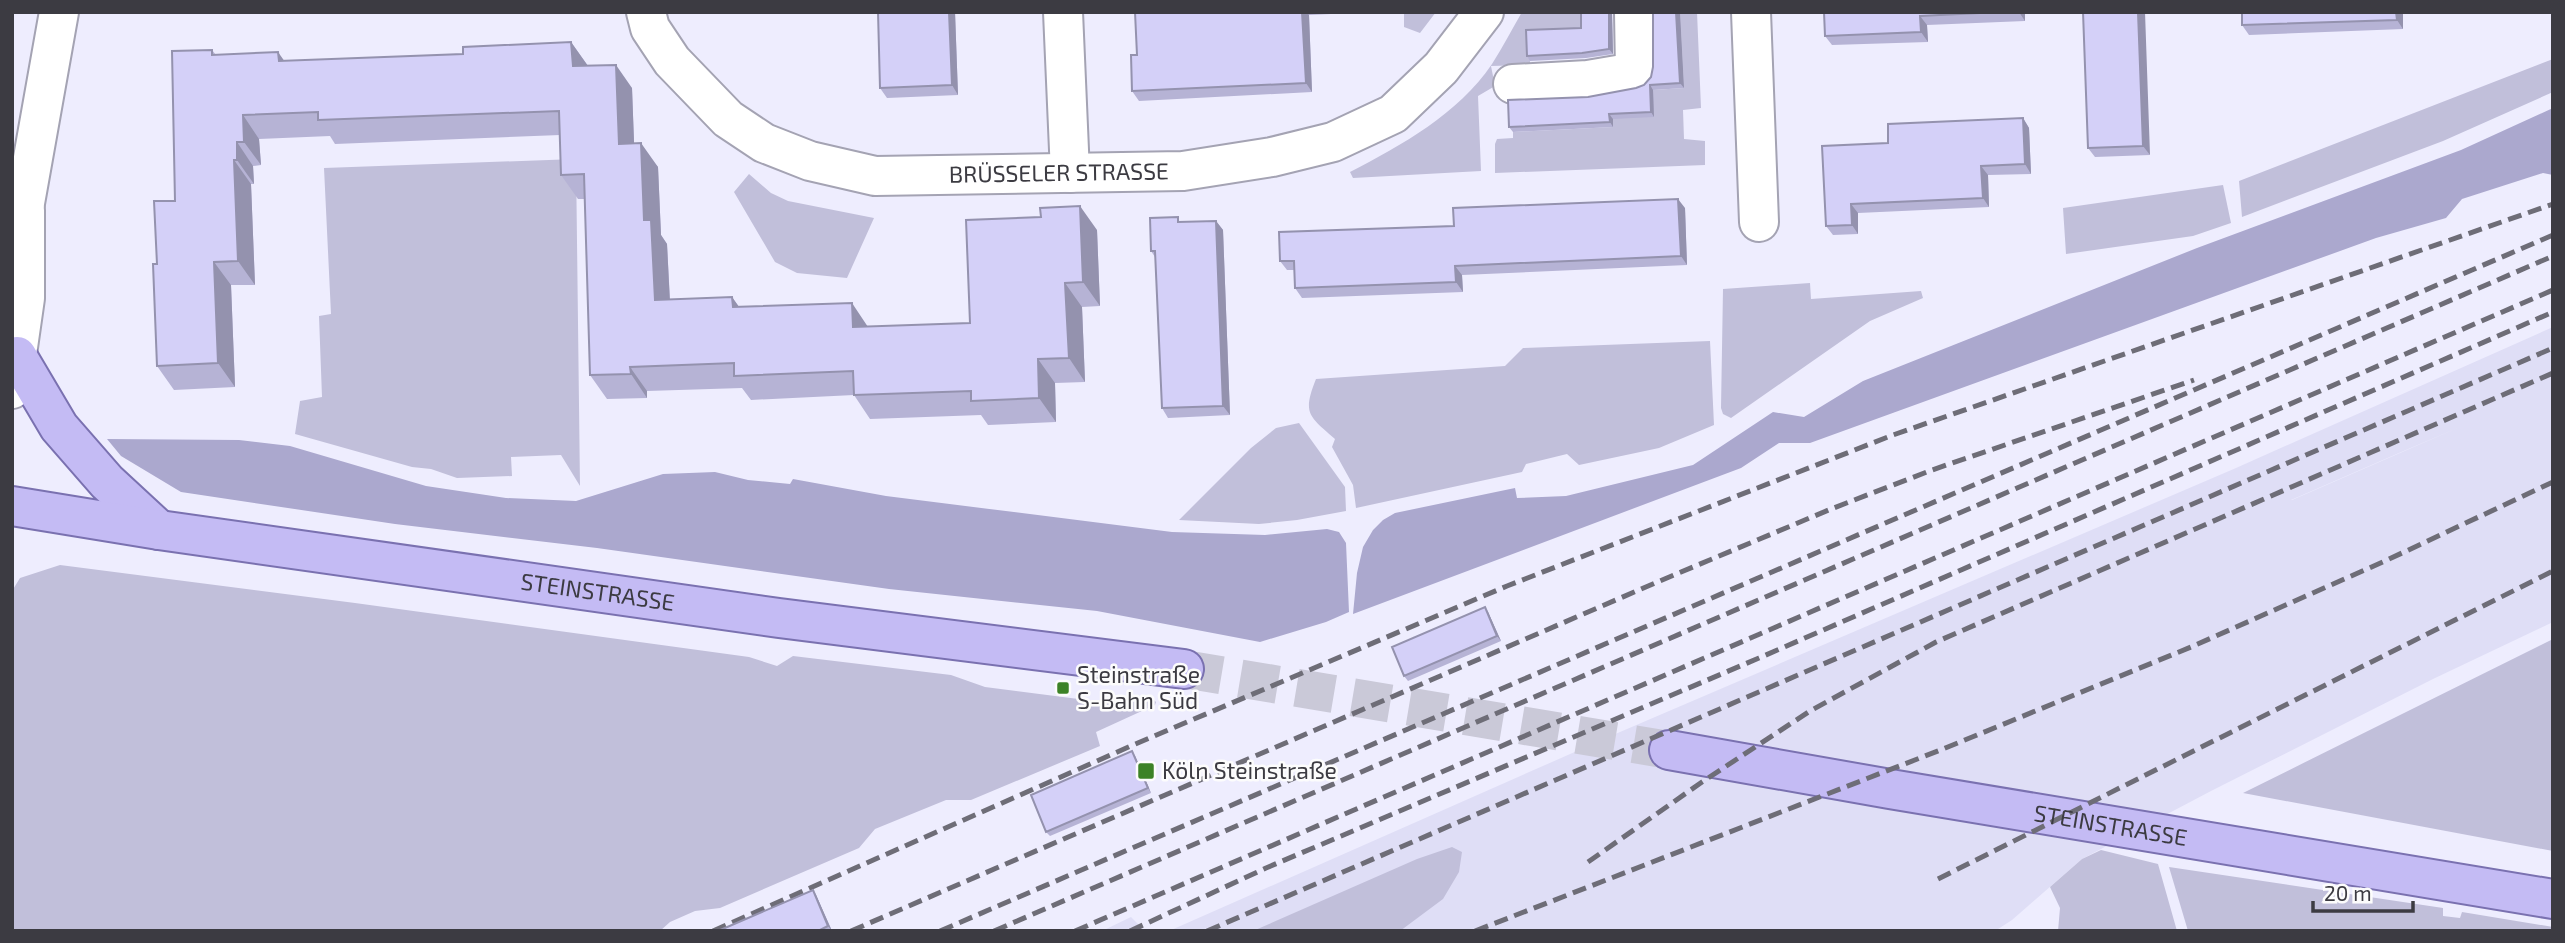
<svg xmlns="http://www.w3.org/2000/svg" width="2565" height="943" viewBox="0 0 2565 943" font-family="'Exo 2',sans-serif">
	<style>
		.built { fill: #dfdef6; fill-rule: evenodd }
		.green { fill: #c1bfda }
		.forest { fill: #aba8ce }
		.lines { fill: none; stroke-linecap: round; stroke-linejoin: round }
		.major-tunnel { stroke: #cac9d8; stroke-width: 38; stroke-dasharray: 38 19; stroke-linecap: butt }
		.minor-casing { stroke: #a4a3b3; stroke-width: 42 }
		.major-casing { stroke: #7a71b0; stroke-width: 42 }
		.minor { stroke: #fff; stroke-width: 38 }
		.major { stroke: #c4bbf4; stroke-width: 38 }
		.rail { stroke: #6e6d77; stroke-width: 5; stroke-dasharray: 14 7; stroke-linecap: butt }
		.wall { fill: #b6b3d5 }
		.shaded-wall { fill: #9492ae }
		.building { fill: #d4d0f8; stroke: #9492ae; stroke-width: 2 }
		.poi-dot { fill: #3c8227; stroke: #fcfcfc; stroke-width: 2.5 }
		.labels { text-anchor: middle; stroke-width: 5; stroke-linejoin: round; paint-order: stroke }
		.street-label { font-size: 23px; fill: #3c3b42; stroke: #fcfcfc }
		.poi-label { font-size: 23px; fill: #3c3b42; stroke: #fcfcfc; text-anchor: start }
	</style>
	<rect width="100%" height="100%" fill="#eeedfe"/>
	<path class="built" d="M2553,327V622L2433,679L2211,791L2082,859L2012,920L1995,931H1169L1620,732L2236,468ZM2462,426L2292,500H2291L2399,453Z
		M1131,917L1145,931H1102Z"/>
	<path class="green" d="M1404,12H1436L1420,33L1404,27Z
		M1522,12H1586V33L1530,35V65L1491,66L1495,86L1478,96L1481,171L1353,178L1350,172C1402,145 1458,114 1492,64C1503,47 1512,29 1522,12Z
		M1680,12H1697L1701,108L1683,110L1684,139L1705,141V165L1495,173V144L1497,139L1513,138V132L1613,127V119L1653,90L1684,88Z
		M2553,59V92L2443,141L2242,217L2239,181Z
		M576,159L580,486L561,455L511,457L512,476L457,478L431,469L412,467L295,434L300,401L322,397L319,316L331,314L324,168Z
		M749,174L771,193L788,201L874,218L847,278L797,273L775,262L734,192Z
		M2223,185L2231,223L2193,236L2066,254L2063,208Z
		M1810,283L1811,299L1921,291L1923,298L1870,321L1731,418L1723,414L1721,408L1723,289Z
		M1710,341L1714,425L1659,448L1579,465L1567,454L1526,464L1522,472L1356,508L1353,485L1332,447L1335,439C1309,416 1302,414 1316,379L1505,366L1523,348Z
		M1299,423L1345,487L1346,511L1297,520L1259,524L1179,520L1251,448L1276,428Z
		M60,565L355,603L749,657L777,666L793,656L951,675L985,687L1094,701L1138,698L1153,699L1156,702L1155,705L1096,732L1100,746L971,800H946L875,829L859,848L720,908L695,911L670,922L660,931H12V591L20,578Z
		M2553,639V851L2243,793Z
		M1452,847L1462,852L1459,872L1443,899L1400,931H1253L1417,859Z
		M2101,850L2158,864L2177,931H2058L2060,908L2050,887L2082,859Z
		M2169,867L2443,908V916L2460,918L2462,912L2553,927V931H2188Z"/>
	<path class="forest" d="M2553,108V175L2543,173L2462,199L2446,218L2376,238L1810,443H1779L1741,468L1353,614L1357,573L1363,547L1373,530L1383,520L1395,513L1515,488L1517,498L1566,496L1693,465L1773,412L1804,417L1863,381L2197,248L2461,150Z
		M107,439L239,440L290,446L426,486L506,498L576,501L663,474L715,472L748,480L790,484L793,479L886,496L1172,532L1265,535L1327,529L1339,532L1346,543L1349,612L1326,622L1260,642L1097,611L889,589L597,548L395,524L181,492L121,456Z"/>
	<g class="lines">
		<path class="major-tunnel" d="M1184,669L1669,750"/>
		<defs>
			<g id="minor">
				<path id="s1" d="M646,12L650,28L672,61L728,119L764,143L810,161L875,176L1183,171L1272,157L1333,142L1393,114L1441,68L1484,12"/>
				<path d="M1063,12L1070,173"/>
				<path d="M1751,12L1759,222"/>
				<path d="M1513,84L1588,80L1635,72L1634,12"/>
				<path d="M12,237L25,203L59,12"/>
				<path d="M12,389L25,298V210"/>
			</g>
			<g id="major">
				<path d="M17,356L59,427L107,482L159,530"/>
				<path id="s2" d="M12,506L159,530L779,618L1184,669"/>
				<path id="s3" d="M1669,750L1890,789L2553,899"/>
			</g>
		</defs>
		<use href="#minor" class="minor-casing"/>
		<use href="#major" class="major-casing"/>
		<use href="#minor" class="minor"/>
		<use href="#major" class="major"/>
		<path class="rail" d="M1588,862L1702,782L1810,711L1936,642L2553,373
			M1938,879L2553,571
			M713,931L1133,745L1507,586L1893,435L2553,204
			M851,931L1655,583L1831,509L1932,470L2194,380
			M940,931L2553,235
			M994,931L2553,256
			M1075,931L2553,290
			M1130,931L1266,868L1759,658L2553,312
			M1207,931L2553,348
			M1475,931L1943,749L2191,647L2385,561L2553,482"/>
	</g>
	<path class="wall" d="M955,12L958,95L887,98L880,88Z
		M1135,12H1353V13L1309,15L1312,92L1139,101L1132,91L1137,55Z
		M1581,12H1612L1613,54L1586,58L1530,61L1527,56L1581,28Z
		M1653,12H1680L1684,88L1653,90L1654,117L1613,119V127L1513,132L1509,127L1588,97L1636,88L1644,85L1651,77L1653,67Z
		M1824,12H2025V21L1927,25L1928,42L1832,45L1825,36Z
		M2083,12L2150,155L2095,157L2088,148Z
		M2403,12V29L2249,35L2242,25Z
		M571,42L588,66L632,88L634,143L658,167L661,235L667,244L670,300L732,297L739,307L868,327L970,323L1097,230L1100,306L1082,307L1085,382L1055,383L1056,422L988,425L981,415L870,419L854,395L751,400L742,388L647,391V398L607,399L590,375L585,199H578L561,175L560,135L335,144L330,136L259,139L261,165L253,166L254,184H251L255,285H231L235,387L174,390L157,366V264L175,201L212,50L216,55L285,61L463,54Z
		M2023,118L2029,128L2031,174L1988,175L1989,207L1858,213V234L1833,235L1826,226L1888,143Z
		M1685,208L1687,265L1462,275L1463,292L1302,298L1295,288L1294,270H1287L1280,261L1454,226Z
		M1216,221L1223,230L1230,415L1168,418L1162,408L1155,257L1151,251L1181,222Z
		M1488,612L1501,641L1408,681L1404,676Z
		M1135,756L1151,793L1050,836L1046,832Z
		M813,890L816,895L832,931H718Z"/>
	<path class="shaded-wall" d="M949,12H955L958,95L952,85Z
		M1302,12H1307L1309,15L1312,92L1306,83Z
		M1609,12H1612L1613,54L1609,49Z
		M1676,12H1680L1684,88L1680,83Z
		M2019,12H2025V21Z
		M2138,12H2145L2150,155L2143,146Z
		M2396,12H2403V29L2397,20Z
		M1920,16L1927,25L1928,42L1921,32Z
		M571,42L588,66H573Z
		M278,52L295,76L279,61Z
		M616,65L632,88L635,168L619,144Z
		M1650,85L1653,90L1654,117L1651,112Z
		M1609,114L1613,119V127L1610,122Z
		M243,115L259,139L261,165L244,142Z
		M2023,118L2029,128L2031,174L2025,164Z
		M237,142L253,166L254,184L237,160Z
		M641,143L658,167L661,235L667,244L671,324L655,300L644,220Z
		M234,160L251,184L255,285L238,261Z
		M1981,166L1988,175L1989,207L1983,198Z
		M1678,199L1685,208L1687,265L1681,256Z
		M1851,204L1858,213V234L1852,225Z
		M1080,206L1097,230L1100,306L1083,282Z
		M1216,221L1223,230L1230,415L1223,406Z
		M214,262L231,285L235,387L218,363Z
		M1455,266L1462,275L1463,292L1456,282Z
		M1065,283L1082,307L1085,382L1069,358Z
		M732,297L749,321L733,307Z
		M852,303L868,327H853Z
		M1038,359L1055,383L1056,422L1039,398Z
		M630,367L647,391V398L631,374Z
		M1485,607L1488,612L1501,641L1497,636Z
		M1132,751L1135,756L1151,793L1148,788Z
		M813,890L816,895L832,931L828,926Z"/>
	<path class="building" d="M878,12H949L952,85L880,88Z
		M1135,12H1302L1306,83L1132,91L1131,55H1137Z
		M1581,12H1609V49L1582,53L1527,56L1526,30L1581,28Z
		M1653,12H1676L1680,83L1650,85L1651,112L1609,114L1610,122L1509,127L1508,100L1588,97L1636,88L1644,85L1651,77L1653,67Z
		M1824,12H2000L1920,16L1921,32L1825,36Z
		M2083,12H2138L2143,146L2088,148Z
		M2242,12H2396L2397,20L2242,25Z
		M571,42L573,66L616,65L619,144L641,143L644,220H651L655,300L732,297L733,307L852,303L853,327L970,323L966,220L1041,217L1040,208L1080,206L1083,282L1065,283L1069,358L1038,359L1039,398L971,401V391L854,395L853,371L734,376V363L630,367L631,374L590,375L584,174L561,175L559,111L318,120V112L243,115L244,142H237V160H234L238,261L214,262L218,363L157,366L153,264H157L154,201H175L172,51L212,50V55L278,52L279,61L463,54V47Z
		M2023,118L2025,164L1981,166L1983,198L1851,204L1852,225L1826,226L1822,146L1888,143V124Z
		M1678,199L1681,256L1455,266L1456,282L1295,288L1294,261H1280L1279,232L1454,226L1453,208Z
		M1178,217V222L1216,221L1223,406L1162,408L1155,251H1151L1150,218Z
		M1485,607L1497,636L1404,676L1392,647Z
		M1132,751L1148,788L1046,832L1031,795Z
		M813,890L828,926L818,931H718Z"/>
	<g class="poi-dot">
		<rect x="1056" y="681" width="14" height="14" rx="3.5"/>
		<rect x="1137" y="762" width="18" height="18" rx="3.5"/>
	</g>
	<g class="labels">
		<g class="street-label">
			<text dy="8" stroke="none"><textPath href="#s1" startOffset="480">BRÜSSELER STRASSE</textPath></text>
			<text dy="8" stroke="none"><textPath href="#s2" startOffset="592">STEINSTRASSE</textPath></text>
			<text dy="8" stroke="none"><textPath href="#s3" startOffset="448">STEINSTRASSE</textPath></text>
		</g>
		<g class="poi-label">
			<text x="1077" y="683">Steinstraße<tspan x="1077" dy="26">S-Bahn Süd</tspan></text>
			<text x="1162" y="779">Köln Steinstraße</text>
		</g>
	</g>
	<rect width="2565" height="943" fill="none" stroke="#3c3b42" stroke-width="28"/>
	<path d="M2313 901v10h100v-10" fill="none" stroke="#3c3b42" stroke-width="3.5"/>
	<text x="2324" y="901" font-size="21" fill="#3c3b42" stroke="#fcfcfc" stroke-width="5" paint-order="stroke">20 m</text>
</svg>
